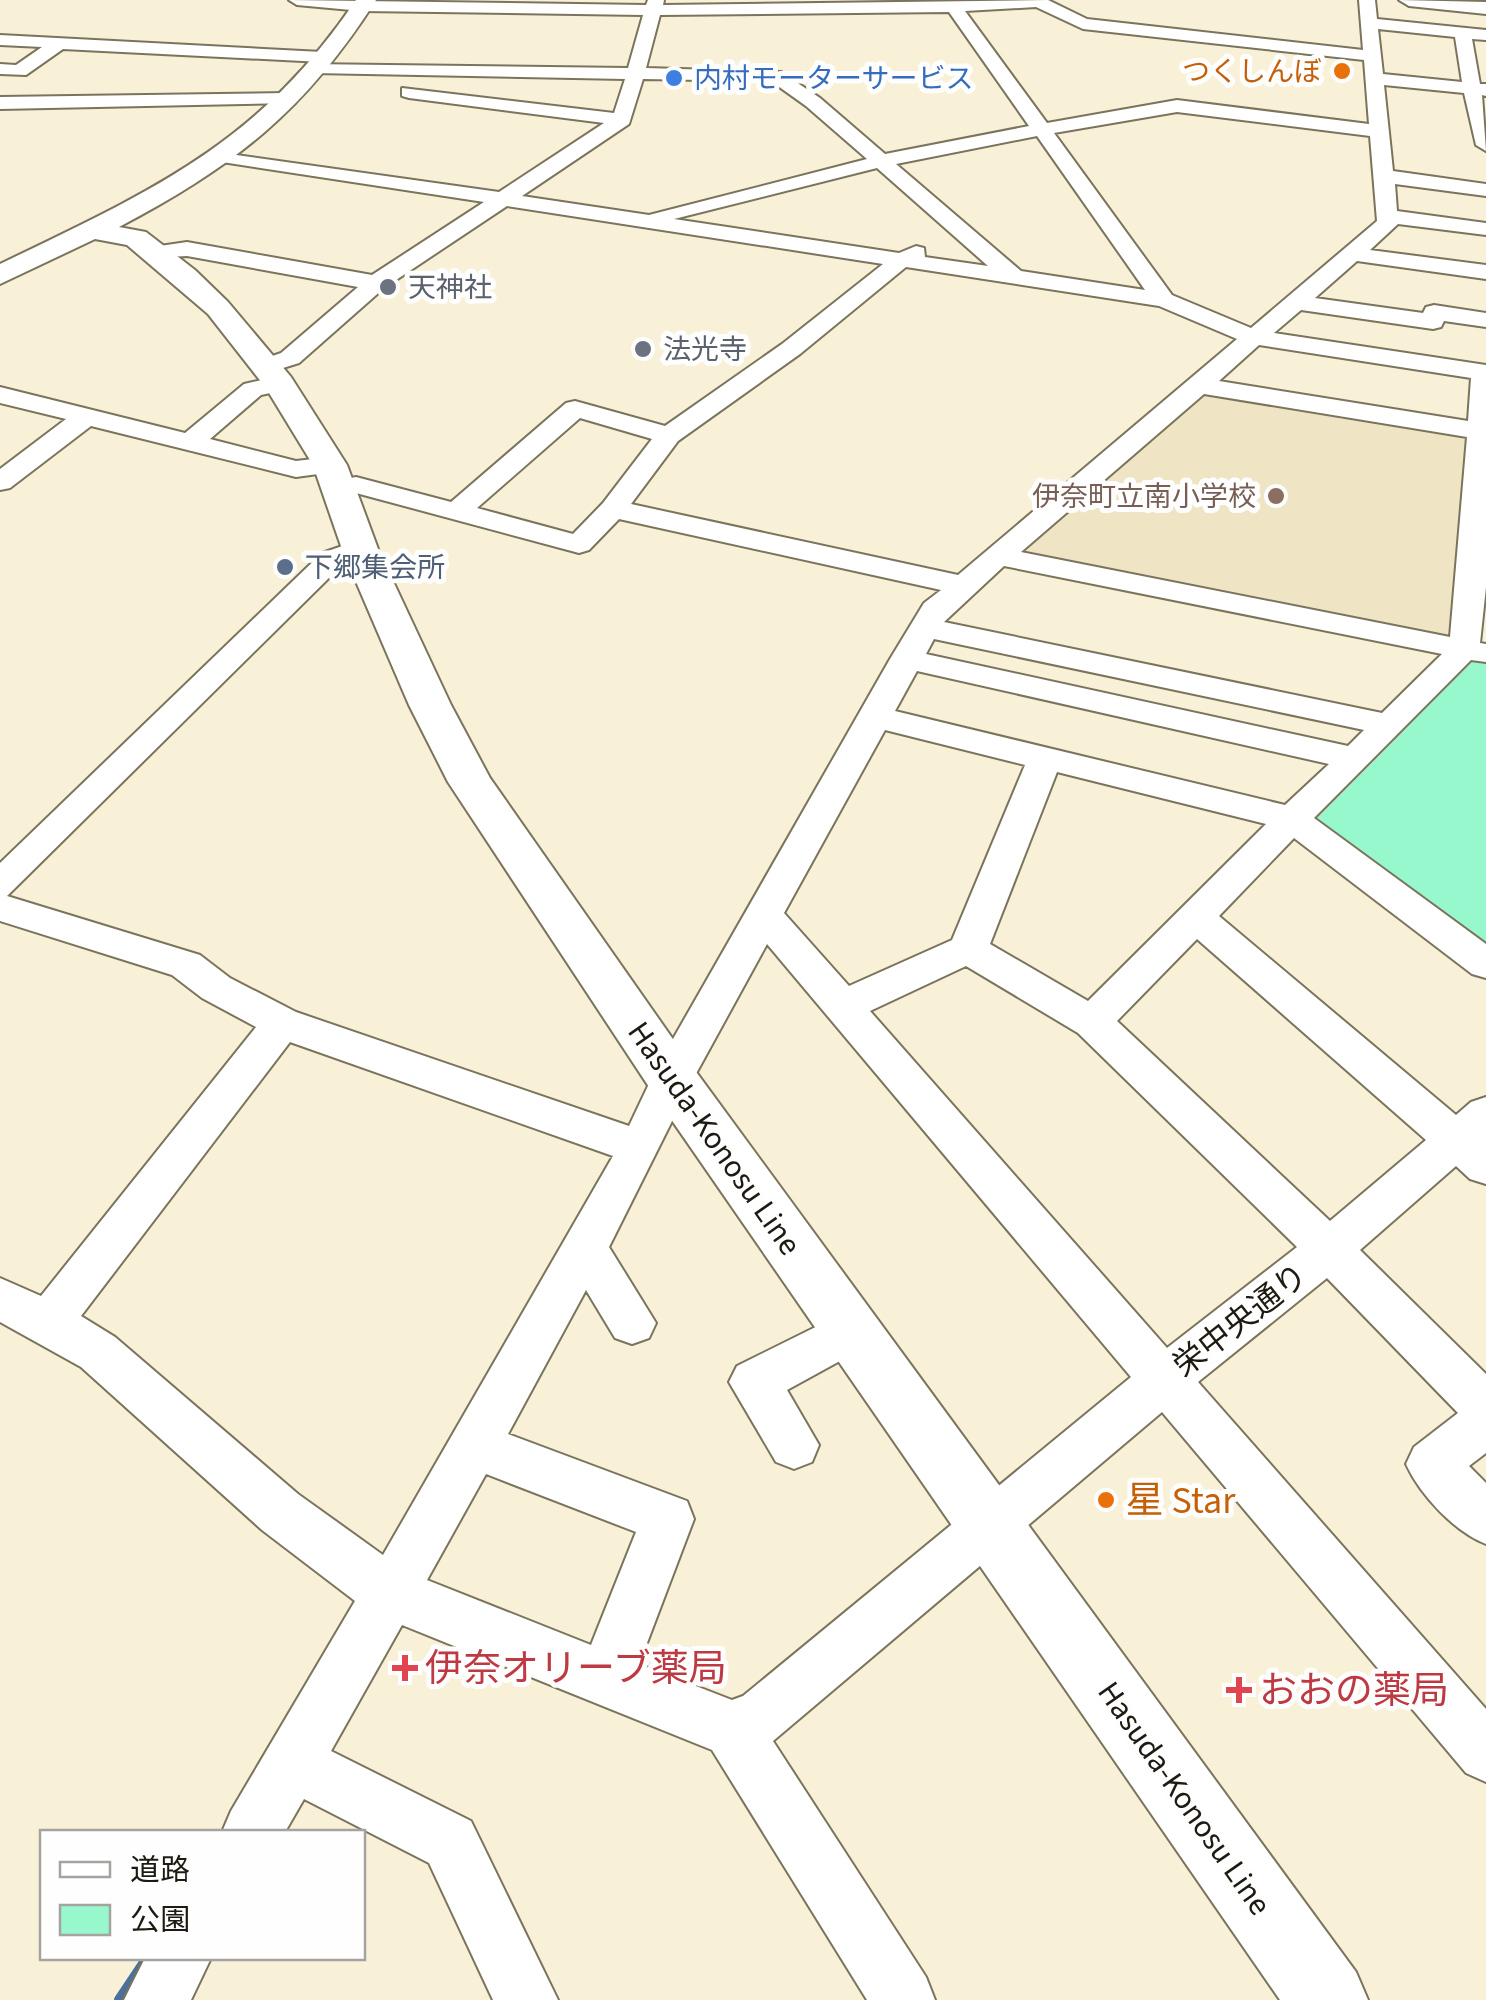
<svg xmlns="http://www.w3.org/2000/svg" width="1486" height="2000" viewBox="0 0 1486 2000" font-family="'Source Sans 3','Noto Sans JP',sans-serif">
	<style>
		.built { fill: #efe4c4 }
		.green { fill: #98f8cd }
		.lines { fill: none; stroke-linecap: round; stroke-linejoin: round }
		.stream { stroke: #4b719b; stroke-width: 12 }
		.minor-casing { stroke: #7b745d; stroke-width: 4 }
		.major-casing { stroke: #7b745d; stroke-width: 4 }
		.minor { fill: #fff; fill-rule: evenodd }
		.major { fill: #fff; fill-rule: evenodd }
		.food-dot { fill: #e8710a; stroke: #fefefe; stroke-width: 4 }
		.shop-dot { fill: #3f7fe0; stroke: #fefefe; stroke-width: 4 }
		.worship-dot { fill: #6b7280; stroke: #fefefe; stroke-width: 4 }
		.education-dot { fill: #8d6e63; stroke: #fefefe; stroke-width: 4 }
		.service-dot { fill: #5c6f8a; stroke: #fefefe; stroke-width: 4 }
		.health-dot { fill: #e0444e; stroke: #fefefe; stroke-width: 4 }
		.labels { text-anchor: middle; stroke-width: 10; stroke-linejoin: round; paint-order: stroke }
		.far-food-label { font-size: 28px; fill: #c56008; stroke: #fefefe; text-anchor: end }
		.far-shop-label { font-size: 28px; fill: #366cbe; stroke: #fefefe; text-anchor: start }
		.far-worship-label { font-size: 28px; fill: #5b616d; stroke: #fefefe; text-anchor: start }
		.far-education-label { font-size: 28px; fill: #785e54; stroke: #fefefe; text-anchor: end }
		.far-service-label { font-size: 28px; fill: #4e5e75; stroke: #fefefe; text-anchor: start }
		.street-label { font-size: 32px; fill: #1d1a11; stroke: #fefefe }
		.near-food-label { font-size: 38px; fill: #c56008; stroke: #fefefe; text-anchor: start }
		.near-health-label { font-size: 38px; fill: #be3a42; stroke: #fefefe; text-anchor: start }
	</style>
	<rect width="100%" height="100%" fill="#f8f0d7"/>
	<path class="built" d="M1207,390L1471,437L1453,636L1444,638L1018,554Z"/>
	<path class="green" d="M1478,656L1486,658V951L1315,820Z"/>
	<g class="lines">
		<path class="stream" d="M120,2000L148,1958"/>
		<defs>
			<path id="minor" d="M289,0L646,5L648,0H664L663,5L1048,0L1087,19L1363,50L1359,0H1375L1377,19L1486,30V40L1472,39L1480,84H1486V96L1482,95L1486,151L1476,145L1464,93L1384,85L1393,171L1486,184V196L1395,184L1397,211L1486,223V235L1398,224L1370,250L1486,265V279L1357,261L1315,298L1423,313L1426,307L1434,305L1486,313V327L1444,321L1441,327L1433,329L1301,310L1274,333L1486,365V587L1480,643L1486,644V662L1471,660L1314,818L1486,944V978L1472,974L1294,838L1219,916L1456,1115L1471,1102L1486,1097V1184L1470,1179L1456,1166L1360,1250L1486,1374V1453L1469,1466L1486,1483V1544C1455,1532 1420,1495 1406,1464L1414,1447L1458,1413L1327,1278L1198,1382L1486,1709V1782L1466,1773L1162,1412L773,1741L926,1977L935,2000H867L712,1750L402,1625L331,1751L471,1821L558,2000H493L429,1863L304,1799L285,1832H222L231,1811L355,1601L262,1530L81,1367L0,1322V1278L41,1296L256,1027L202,998L172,975L0,921V863L322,553L360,540L370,543L375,549L370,555L342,565L7,896L200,955L230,978L296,1012L629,1126L657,1067L890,659L924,603L941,590L619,519L589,550L579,553L356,493L330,494L326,488L330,482L356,477L451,502L566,403L575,401L665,426L782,344L883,264L507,206L384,288L299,363L267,373L258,371L255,366L258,361L281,353L358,287L187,256L146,258L143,253L146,248L187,242L372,275L484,202L222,162L215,160V152L499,192L604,123L409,98L402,96V88L614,113L625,79L313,73L307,72V64L628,68L643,15L362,11L297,5ZM1036,7L1083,29L1364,60L1369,124L1177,100L1047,123L965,11ZM949,12L1029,126L885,154L820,98L781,72L646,68L660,15ZM1378,29L1455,37L1462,82L1383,74ZM643,79L771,81L806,106L867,159L649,215L522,196L629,124ZM1177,112L1370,136L1377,221L1251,328L1172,295L1054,133ZM1037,136L1145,290L1021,271L896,164ZM877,168L988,266L925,257L924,248L916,246L899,253L674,219ZM906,267L1159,306L1237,339L958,575L631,504L678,441L800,354ZM1259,345L1471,378L1468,421L1219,381ZM1204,394L1467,437L1450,637L1021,552ZM580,418L652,439L603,503L573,534L477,508ZM1004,566L1442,654L1382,713L944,622ZM934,639L1364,730L1348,746L926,654ZM917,671L1329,764L1285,805L895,711ZM885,730L1025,765L952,940L849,986L784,913ZM1057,772L1266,824L1088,1001L990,944ZM1197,939L1426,1140L1330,1221L1117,1021ZM767,944L1131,1377L743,1696L732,1700L639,1664L694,1519L687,1501L508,1434L586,1290L615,1338L632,1344L649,1338L656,1323L609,1247L692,1081ZM966,966L1078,1033L1297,1247L1167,1348L870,1011ZM290,1042L613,1156L383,1555L298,1494L115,1337L81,1316ZM486,1474L636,1532L591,1645L427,1580Z
				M0,35L322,52L331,57L322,62L63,49L26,75L0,74V64L16,65L42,47L0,45Z
				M288,93L295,95V103L0,109V97Z
				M280,376L289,379L293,384L289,389L261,395L210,439L296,461L330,457L344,465L340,471L296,477L91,426L10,488L0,490V469L66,419L0,403V387L185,433L244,384Z
				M852,1309L869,1315L876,1330L869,1345L787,1390L819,1445L812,1462L794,1469L776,1462L729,1382L737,1366Z
				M145,1958H211L191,2000H124Z"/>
			<path id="major" d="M356,0H376C305,111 235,166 119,227L146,232L195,270L228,302L291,377L347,465L378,549L451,705L490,778L691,1065L1356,1972L1368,2000H1280L653,1093L448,782L409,705L342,549L313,465L266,388L208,314L127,245L95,239L0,284V264C151,191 258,145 356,0Z
				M1399,0L1486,2V14L1409,6Z"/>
		</defs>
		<use href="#minor" class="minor-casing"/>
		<use href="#major" class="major-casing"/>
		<use href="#minor" class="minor"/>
		<use href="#major" class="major"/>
	</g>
	<g class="food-dot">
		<circle cx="1342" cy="71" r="10"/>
		<circle cx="1106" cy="1500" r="10"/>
	</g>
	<circle class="shop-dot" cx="674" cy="78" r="10"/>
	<g class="worship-dot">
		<circle cx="388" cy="287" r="10"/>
		<circle cx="643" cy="349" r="10"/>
	</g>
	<circle class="education-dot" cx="1276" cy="496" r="10"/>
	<circle class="service-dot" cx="285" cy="567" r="10"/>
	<g class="health-dot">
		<path d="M400 1653h10v10h10v10h-10v10h-10v-10h-10v-10h10z"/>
		<path d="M1234 1675h10v10h10v10h-10v10h-10v-10h-10v-10h10z"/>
	</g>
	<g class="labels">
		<g class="far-food-label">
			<text x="1322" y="81">つくしんぼ</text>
		</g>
		<g class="far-shop-label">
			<text x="694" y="88">内村モーターサービス</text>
		</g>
		<g class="far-worship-label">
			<text x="408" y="297">天神社</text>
			<text x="663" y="359">法光寺</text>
		</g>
		<g class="far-education-label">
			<text x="1256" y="506">伊奈町立南小学校</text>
		</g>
		<g class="far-service-label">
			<text x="305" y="577">下郷集会所</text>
		</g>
		<g class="street-label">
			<text transform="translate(715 1138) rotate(55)" y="11">Hasuda-Konosu Line</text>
			<text transform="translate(1240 1320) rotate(-38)" y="11">栄中央通り</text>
			<text transform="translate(1185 1798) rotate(55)" y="11">Hasuda-Konosu Line</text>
		</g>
		<g class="near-food-label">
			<text x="1126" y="1513">星 Star</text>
		</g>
		<g class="near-health-label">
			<text x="425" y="1681">伊奈オリーブ薬局</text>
			<text x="1259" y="1703">おおの薬局</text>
		</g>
	</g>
	<rect x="40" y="1830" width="325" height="130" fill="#fefefe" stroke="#a4a39f" stroke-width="2.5"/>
	<rect x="60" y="1862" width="50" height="15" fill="#ffffff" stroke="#a4a39f" stroke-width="2.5"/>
	<text x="130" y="1880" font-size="30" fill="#1d1a11">道路</text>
	<rect x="60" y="1905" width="50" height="30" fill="#98f8cd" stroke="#a4a39f" stroke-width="2.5"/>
	<text x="130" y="1930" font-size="30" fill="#1d1a11">公園</text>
</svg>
